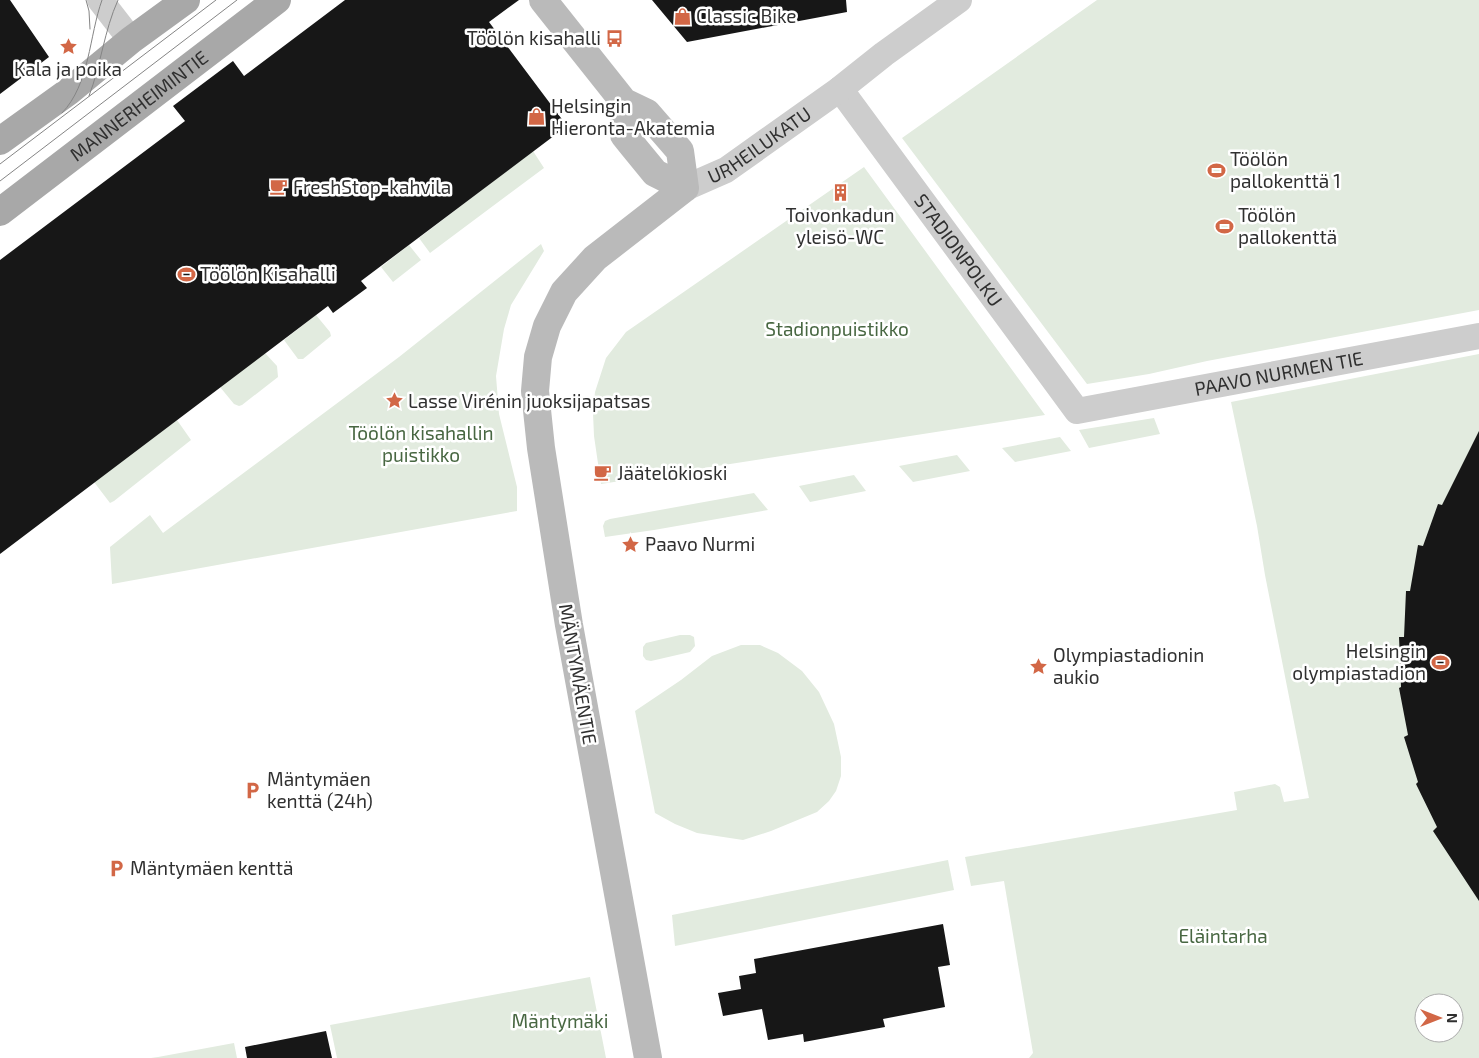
<svg xmlns="http://www.w3.org/2000/svg" width="1479" height="1058" viewBox="0 0 1479 1058" font-family="'Exo 2',sans-serif">
	<style>
		.green { fill: #e2ebdf; fill-rule: evenodd }
		.building { fill: #171717 }
		.lines { fill: none; stroke-linecap: round; stroke-linejoin: round }
		.street { stroke: #cdcdcd; stroke-width: 26 }
		.secondary { stroke: #bababa; stroke-width: 28 }
		.primary { stroke: #a8a8a8; stroke-width: 28 }
		.tram { stroke: #858585; stroke-width: 1 }
		.labels { text-anchor: middle; stroke-width: 5; stroke-linejoin: round; paint-order: stroke }
		.poi-label { font-size: 19px; fill: #303030; stroke: #fff; text-anchor: start }
		.street-label { font-size: 19px; fill: #303030; stroke: #fff }
		.park-label { font-size: 19px; fill: #486742; stroke: #fff }
	</style>
	<rect width="100%" height="100%" fill="#fff"/>
	<path class="green" d="M1097,0H1479V310L1207,361L1149,374L1087,384L902,138Z
		M533,151L544,168L430,253L419,238Z
		M864,167L1045,415L601,484L594,436L593,413L595,392L606,358L626,332Z
		M541,244L544,251L511,305L504,329L496,376L499,414L517,487V511L112,584L110,547L150,515L163,533L399,357Z
		M409,245L421,260L393,282L381,267Z
		M316,315L330,332L331,336L303,359H298L284,340Z
		M265,353L277,366L278,377L242,405L239,406L234,404L220,387Z
		M1479,354V1058H1029L1033,1053L1004,881L971,886L965,857L1237,810L1234,792L1275,784L1280,787L1284,802L1309,798L1265,575L1257,526L1231,402ZM1421,996L1429,1003H1454V1033H1424V1003H1428Z
		M1154,418L1160,434L1089,448L1079,430Z
		M177,420L191,440L114,501L110,503L94,482Z
		M1060,437L1071,451L1015,462L1002,448Z
		M957,455L970,471L913,482L899,466Z
		M854,475L866,491L810,502L799,486Z
		M754,493L768,510L654,530L605,537L603,526L605,521L610,519Z
		M680,635H690L694,637L695,646L690,652L651,661L646,660L643,656V647L646,643Z
		M741,645H760L778,653L802,671L819,692L834,724L841,757V776L836,791L829,801L817,812L771,831L743,840L697,833L675,824L655,813L635,711L681,680L712,656Z
		M948,860L954,890L675,946L672,915Z
		M590,977L606,1058H337L330,1025Z
		M234,1043L237,1058H151L158,1057Z"/>
	<path class="building" d="M0,0H10L49,57L0,94Z
		M345,0H519L489,22L567,126L361,281L367,288L333,313L328,306L0,554V260L185,121L173,106L233,61L244,76Z
		M652,0H846L847,12L687,42Z
		M1479,431V901L1433,831L1437,827L1416,784L1418,782L1404,737L1408,735L1399,688L1401,687L1399,637H1404L1406,591H1410L1418,545L1423,546L1438,504L1442,505Z
		M943,924L950,965L938,967L945,1007L883,1019L885,1027L804,1042L803,1034L768,1040L762,1009L723,1016L718,993L741,989L739,976L756,973L754,959Z
		M326,1031L332,1058H247L245,1047Z"/>
	<g class="lines">
		<g class="street">
			<path d="M100,0L131,40"/>
			<path id="s1" d="M840,89L1077,411L1479,336"/>
			<path id="s2" d="M685,188L726,170L840,89L884,54L959,0"/>
		</g>
		<path class="secondary" d="M543,0L624,102L647,113L680,151L685,188
			M624,102V135L632,145L655,173L685,188
			M648,1058L569,625L541,448L535,391L538,357L547,326L564,292L595,258L685,188"/>
		<g class="primary">
			<path d="M0,141L68,92L131,40L186,0"/>
			<path id="s3" d="M0,212L277,0"/>
		</g>
		<path class="tram" d="M86,0L89,11L90,29
			M89,96C101,65 104,31 118,0
			M62,113C90,84 89,36 102,0
			M0,164L216,0
			M0,181L237,0"/>
	</g>
	<defs>
		<symbol id="shop-bare" viewBox="-9 -9 18 18"><path d="M-5-2.5h2.3a2.7 3.5 0 0 1 5.4 0H5L5.5 6h-11ZM-1.5-2.5h3a1.5 2.3 0 0 0-3 0Z" fill="#d26746" stroke="#fff" stroke-width="2.5" paint-order="stroke"/></symbol>
		<symbol id="bus-bare" viewBox="-9 -9 18 18"><path d="M-5-6H5V4H4V6H2V4H-2V6H-4V4H-5ZM-3.5-4V0h7V-4ZM-3.5 1.2v1.5H-2V1.2ZM2 1.2v1.5H3.5V1.2Z" fill="#d26746" stroke="#fff" stroke-width="2.5" paint-order="stroke"/></symbol>
		<symbol id="sight-bare" viewBox="-9 -9 18 18"><path d="M0-6L1.8-2.2L6-1.7L2.9 1.2L3.7 5.4L0 3.3L-3.7 5.4L-2.9 1.2L-6-1.7L-1.8-2.2Z" fill="#d26746" stroke="#fff" stroke-width="2.5" paint-order="stroke"/></symbol>
		<symbol id="stadium-bare" viewBox="-9 -9 18 18"><path d="M0-5a6.5 5 0 1 0 0 10a6.5 5 0 1 0 0-10ZM-3.5-1.8h7v3.6h-7Z" fill="#d26746" stroke="#fff" stroke-width="2.5" paint-order="stroke"/></symbol>
		<symbol id="cafe-bare" viewBox="-9 -9 18 18"><path d="M-5.5-4.5H6V0H3Q3 3.5 0 3.5H-2.5Q-5.5 3.5-5.5 0ZM3-3.2v2h1.7v-2ZM-6 4.5H4V6H-6Z" fill="#d26746" stroke="#fff" stroke-width="2.5" paint-order="stroke"/></symbol>
		<symbol id="building-bare" viewBox="-9 -9 18 18"><path d="M-4-6H4V6H1V3H-1V6H-4ZM-2.5-4.3h1.7v1.8h-1.7ZM.8-4.3h1.7v1.8H.8ZM-2.5-1h1.7V.8h-1.7ZM.8-1h1.7V.8H.8Z" fill="#d26746" stroke="#fff" stroke-width="2.5" paint-order="stroke"/></symbol>
		<symbol id="parking-bare" viewBox="-9 -9 18 18"><path d="M-3.5-5.5H1a3.5 3.5 0 0 1 0 7H-1V5.5H-3.5ZM-1-3.4V-.6H.8a1.4 1.4 0 0 0 0-2.8Z" fill="#d26746" stroke="#fff" stroke-width="2.5" paint-order="stroke"/></symbol>
	</defs>
	<g fill-rule="evenodd">
		<use href="#shop-bare" x="670" y="4" width="25" height="25"/>
		<use href="#bus-bare" x="602" y="26" width="25" height="25"/>
		<use href="#sight-bare" x="56" y="34" width="25" height="25"/>
		<use href="#shop-bare" x="524" y="104" width="25" height="25"/>
		<use href="#stadium-bare" x="1204" y="158" width="25" height="25"/>
		<use href="#cafe-bare" x="266" y="174" width="25" height="25"/>
		<use href="#building-bare" x="828" y="180" width="25" height="25"/>
		<use href="#stadium-bare" x="1212" y="214" width="25" height="25"/>
		<use href="#stadium-bare" x="174" y="262" width="25" height="25"/>
		<use href="#sight-bare" x="382" y="388" width="25" height="25"/>
		<use href="#cafe-bare" x="590" y="460" width="25" height="25"/>
		<use href="#sight-bare" x="618" y="532" width="25" height="25"/>
		<use href="#stadium-bare" x="1428" y="650" width="25" height="25"/>
		<use href="#sight-bare" x="1026" y="654" width="25" height="25"/>
		<use href="#parking-bare" x="240" y="778" width="25" height="25"/>
		<use href="#parking-bare" x="104" y="856" width="25" height="25"/>
	</g>
	<g class="labels">
		<g class="poi-label">
			<text x="696" y="23">Classic Bike</text>
			<text x="601" y="45" text-anchor="end">Töölön kisahalli</text>
			<text x="68" y="76" text-anchor="middle">Kala ja poika</text>
			<text x="551" y="113">Helsingin<tspan x="551" dy="22">Hieronta-Akatemia</tspan></text>
			<text x="1230" y="166">Töölön<tspan x="1230" dy="22">pallokenttä 1</tspan></text>
			<text x="293" y="194">FreshStop-kahvila</text>
			<text x="840" y="222" text-anchor="middle">Toivonkadun<tspan x="840" dy="22">yleisö-WC</tspan></text>
			<text x="1238" y="222">Töölön<tspan x="1238" dy="22">pallokenttä</tspan></text>
			<text x="200" y="281">Töölön Kisahalli</text>
			<text x="408" y="408">Lasse Virénin juoksijapatsas</text>
			<text x="617" y="480">Jäätelökioski</text>
			<text x="645" y="551">Paavo Nurmi</text>
			<text x="1426" y="658" text-anchor="end">Helsingin<tspan x="1426" dy="22">olympiastadion</tspan></text>
			<text x="1053" y="662">Olympiastadionin<tspan x="1053" dy="22">aukio</tspan></text>
			<text x="267" y="786">Mäntymäen<tspan x="267" dy="22">kenttä (24h)</tspan></text>
			<text x="130" y="875">Mäntymäen kenttä</text>
		</g>
		<g class="street-label">
			<text dy="7" stroke="none"><textPath href="#s3" startOffset="175">MANNERHEIMINTIE</textPath></text>
			<text dy="7" stroke="none"><textPath href="#s2" startOffset="86">URHEILUKATU</textPath></text>
			<text dy="7" stroke="none"><textPath href="#s1" startOffset="200">STADIONPOLKU</textPath></text>
			<text dy="7" stroke="none"><textPath href="#s1" startOffset="605">PAAVO NURMEN TIE</textPath></text>
			<text transform="translate(578 674) rotate(80)" y="7">MÄNTYMÄENTIE</text>
		</g>
		<g class="park-label">
			<text x="837" y="336">Stadionpuistikko</text>
			<text x="421" y="440">Töölön kisahallin<tspan x="421" dy="22">puistikko</tspan></text>
			<text x="1223" y="943">Eläintarha</text>
			<text x="560" y="1028">Mäntymäki</text>
		</g>
	</g>
	<g transform="translate(1439 1018) rotate(90)"><circle r="24" fill="#ffffff" stroke="#acacac"/>
	<path d="M0-4L9 19L0 12L-9 19Z" fill="#d26746"/>
	<text y="-8" font-size="14" font-weight="bold" text-anchor="middle" fill="#303030">N</text>
	</g>
</svg>
